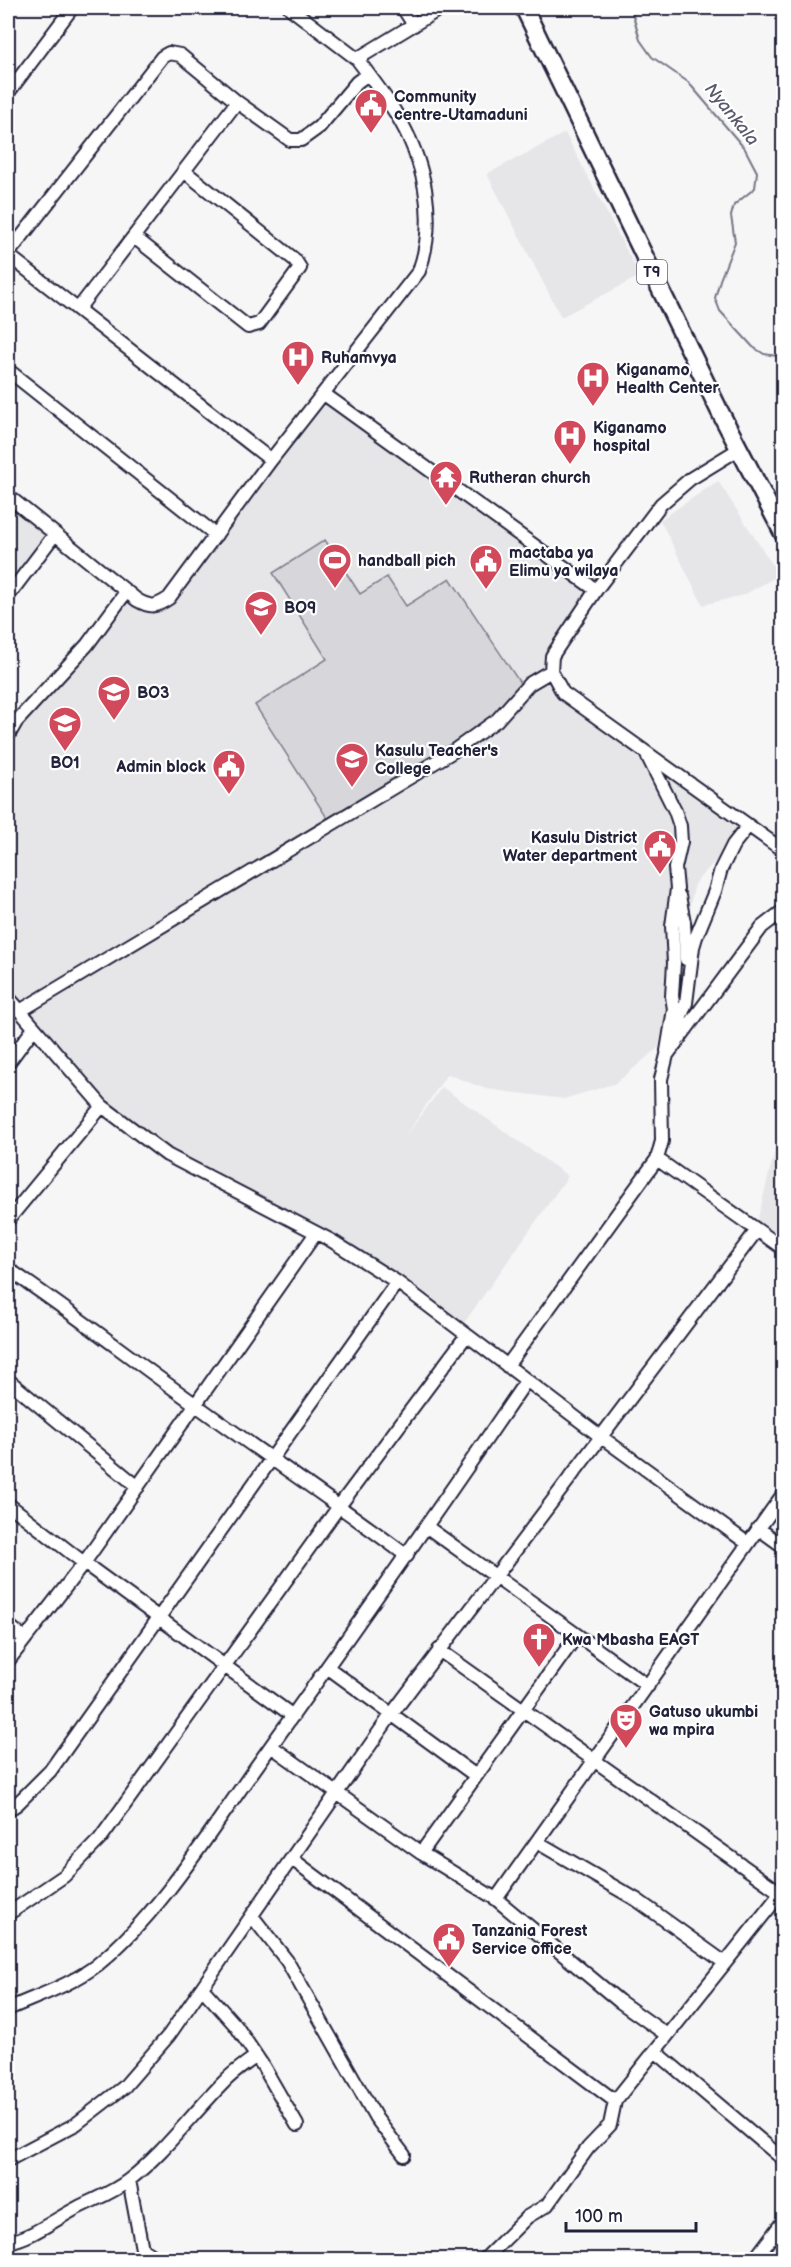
<svg xmlns="http://www.w3.org/2000/svg" width="791" height="2267" viewBox="0 0 791 2267" font-family="'Balsamiq Sans',sans-serif">
	<style>
		.built { fill: #e6e6e9 }
		.green { fill: #d7d7db; stroke: #7c7c8b; stroke-width: 1.5 }
		.lines { fill: none; stroke-linecap: round; stroke-linejoin: round }
		.stream { stroke: #767685; stroke-width: 2 }
		.minor-casing { stroke: #22223b; stroke-width: 16 }
		.highway-casing { stroke: #22223b; stroke-width: 21 }
		.minor { stroke: #fff; stroke-width: 12 }
		.highway { stroke: #fff; stroke-width: 16 }
		.labels { text-anchor: middle; stroke-width: 4.5; stroke-linejoin: round; paint-order: stroke }
		.shield { fill: #fff; stroke: #646476; stroke-width: 1.5 }
		.shield-label { font-size: 15px; font-weight: bold; fill: #22223b }
		.poi-label { font-size: 16px; font-weight: bold; fill: #22223b; stroke: #fff; text-anchor: start }
		.water-label { font-size: 18px; font-style: italic; fill: #5a5a6d; stroke: #fff }
	</style>
	<rect width="100%" height="100%" fill="#f6f6f7"/>
	<filter id="ink" filterUnits="userSpaceOnUse"><feTurbulence type="fractalNoise" baseFrequency=".0167" numOctaves="2"/><feDisplacementMap in="SourceGraphic" scale="12" xChannelSelector="R" yChannelSelector="G"/><feConvolveMatrix kernelMatrix="1 2 1 2 8 2 1 2 1" color-interpolation-filters="sRGB"/></filter>
	<g filter="url(#ink)">
		<path class="built" d="M565,133L640,276L561,317L487,174Z
			M323,394L596,589L552,656L563,692L748,825L695,883L658,1048L616,1083L564,1099L486,1089L447,1074L403,1140L442,1087L568,1176L459,1330L397,1282L167,1154L102,1105L8,997V735L126,591L157,605Z
			M718,481L779,575L744,595L703,605L660,520Z
			M8,498L53,535L8,593Z
			M783,1118V1240L757,1222Z"/>
		<path class="green" d="M325,540L360,594L387,577L406,606L450,578L524,689L500,717L331,824L255,705L327,659L273,573Z"/>
		<g class="lines">
			<path class="stream" d="M631,8L640,40L652,57L688,82L745,149L757,172L755,188L734,205L731,216L735,242L720,280L715,298L720,311L753,347L764,354L784,357"/>
			<defs>
				<path id="minor" d="M290,8L357,59L441,8
					M403,8L414,25
					M8,93L72,8
					M134,237L248,327L259,324L300,268L295,260L184,171
					M8,254L162,57L169,53L180,55L237,102L290,140H301L319,127L357,82L368,74
					M8,255L271,460
					M78,309L237,102
					M8,370L216,535
					M324,394L596,590
					M739,449L690,479L661,504L596,590L552,656L551,671L563,693L784,851
					M8,496L137,600C151,608 156,607 169,598L271,460L419,271C438,218 424,158 395,112C383,93 370,76 357,59
					M8,596L55,534
					M8,736L16,722L87,645L126,592
					M648,757L675,811L680,826L681,842L675,868L677,889L672,926L674,963L672,996L674,1009L667,1051
					M679,896L684,922L686,959
					M8,997L102,1106L167,1155L332,1241L397,1282L600,1436L747,1543
					M20,1011L452,752L497,720L529,684L551,671
					M675,1031L686,1003L693,947L696,937L715,891L721,869L733,845L748,826
					M8,1063L34,1028
					M657,1159L784,1249
					M8,1220L102,1106
					M8,1269C72,1312 133,1360 196,1405C266,1456 338,1504 407,1556
					M507,1366L657,1159L662,1141L661,1079L667,1055L762,927L784,910
					M8,1380L138,1487
					M8,1504L84,1563L293,1716
					M427,1527L648,1686
					M758,1528L784,1547
					M8,1625L25,1639
					M439,1650L781,1893
					M8,1661L84,1563L316,1233
					M327,1667L476,1776
					M271,1746L421,1853L496,1899L619,2001L667,2035
					M8,1810L17,1804L50,1771L397,1282
					M537,1842L637,1900L725,1963
					M421,1853L577,1635
					M292,1859L615,2101
					M496,1899L784,1493
					M8,1914L64,1876L100,1839L340,1505L466,1336
					M252,1916L287,1961L376,2118L404,2155
					M202,1988L236,2026L263,2066L297,2125
					M8,2009C37,1996 71,1985 97,1965C162,1912 212,1828 261,1760C351,1634 440,1508 526,1381
					M655,2051L784,2160
					M8,2160L76,2124L124,2087L169,2035L391,1715L757,1230
					M129,2180L142,2249L158,2260
					M8,2242C33,2237 54,2220 77,2208C94,2199 113,2193 129,2180C165,2152 192,2114 224,2082C233,2072 246,2064 256,2056
					M484,2260L527,2217L547,2205L588,2148L610,2125L615,2101L784,1889
					M754,2260L784,2220"/>
				<path id="highway" d="M524,8L720,412L784,535"/>
			</defs>
			<use href="#minor" class="minor-casing"/>
			<use href="#highway" class="highway-casing"/>
			<use href="#minor" class="minor"/>
			<use href="#highway" class="highway"/>
		</g>
	</g>
	<defs>
		<symbol id="civic-pin" viewBox="-11 -11 22 30"><path d="M0 17L-7.5 6A9.5 9.5 0 1 1 7.5 6Z" fill="#d1495b" stroke="#fff"/><path d="M-.6-6.5H3V-4.5H.6V-3L4-1V1h2V6H-6V1h2V-1L-.6-3ZM-1.2 2.5V6h2.4V2.5Z" fill="#fff"/></symbol>
		<symbol id="hospital-pin" viewBox="-11 -11 22 30"><path d="M0 17L-7.5 6A9.5 9.5 0 1 1 7.5 6Z" fill="#d1495b" stroke="#fff"/><path d="M-5-5h3v3.5h4V-5h3V5h-3V1.5h-4V5h-3Z" fill="#fff"/></symbol>
		<symbol id="temple-pin" viewBox="-11 -11 22 30"><path d="M0 17L-7.5 6A9.5 9.5 0 1 1 7.5 6Z" fill="#d1495b" stroke="#fff"/><path d="M0-6L5-2H3V0L6.5 2.5H4V6H1.5V3h-3V6H-4V2.5H-6.5L-3 0V-2H-5Z" fill="#fff"/></symbol>
		<symbol id="stadium-pin" viewBox="-11 -11 22 30"><path d="M0 17L-7.5 6A9.5 9.5 0 1 1 7.5 6Z" fill="#d1495b" stroke="#fff"/><path d="M0-5a6.5 5 0 1 0 0 10a6.5 5 0 1 0 0-10ZM-3.5-1.8h7v3.6h-7Z" fill="#fff"/></symbol>
		<symbol id="school-pin" viewBox="-11 -11 22 30"><path d="M0 17L-7.5 6A9.5 9.5 0 1 1 7.5 6Z" fill="#d1495b" stroke="#fff"/><path d="M0-5L7-2L0 1L-7-2ZM-4 1L0 2.5L4 1V4Q0 6-4 4Z" fill="#fff"/></symbol>
		<symbol id="university-pin" viewBox="-11 -11 22 30"><path d="M0 17L-7.5 6A9.5 9.5 0 1 1 7.5 6Z" fill="#d1495b" stroke="#fff"/><path d="M0-5L7-2L0 1L-7-2ZM-4 1L0 2.5L4 1V4Q0 6-4 4Z" fill="#fff"/></symbol>
		<symbol id="church-pin" viewBox="-11 -11 22 30"><path d="M0 17L-7.5 6A9.5 9.5 0 1 1 7.5 6Z" fill="#d1495b" stroke="#fff"/><path d="M-1.2-6h2.4v3.5h3.3v2.4h-3.3V6h-2.4V-.1h-3.3v-2.4h3.3Z" fill="#fff"/></symbol>
		<symbol id="theatre-pin" viewBox="-11 -11 22 30"><path d="M0 17L-7.5 6A9.5 9.5 0 1 1 7.5 6Z" fill="#d1495b" stroke="#fff"/><path d="M-5-5.5Q0-4 5-5.5V0Q5 5 0 6Q-5 5-5 0ZM-3.3-2.5H-1v1.5H-3.3ZM1-2.5H3.3v1.5H1ZM-2.8 1Q0 5.5 2.8 1Z" fill="#fff"/></symbol>
	</defs>
	<g fill-rule="evenodd">
		<use href="#civic-pin" x="352" y="86" width="38" height="52"/>
		<use href="#hospital-pin" x="279" y="338" width="38" height="52"/>
		<use href="#hospital-pin" x="574" y="359" width="38" height="52"/>
		<use href="#hospital-pin" x="551" y="417" width="38" height="52"/>
		<use href="#temple-pin" x="427" y="458" width="38" height="52"/>
		<use href="#stadium-pin" x="316" y="541" width="38" height="52"/>
		<use href="#civic-pin" x="467" y="542" width="38" height="52"/>
		<use href="#school-pin" x="242" y="588" width="38" height="52"/>
		<use href="#school-pin" x="95" y="673" width="38" height="52"/>
		<use href="#school-pin" x="46" y="704" width="38" height="52"/>
		<use href="#university-pin" x="333" y="740" width="38" height="52"/>
		<use href="#civic-pin" x="210" y="747" width="38" height="52"/>
		<use href="#civic-pin" x="641" y="827" width="38" height="52"/>
		<use href="#church-pin" x="520" y="1620" width="38" height="52"/>
		<use href="#theatre-pin" x="607" y="1701" width="38" height="52"/>
		<use href="#civic-pin" x="430" y="1920" width="38" height="52"/>
	</g>
	<g class="labels">
		<rect class="shield" x="637" y="260" width="30" height="24" rx="4.5"/>
		<g class="shield-label">
			<text x="652" y="277">T9</text>
		</g>
		<g class="poi-label">
			<text x="394" y="102">Community<tspan x="394" dy="18">centre-Utamaduni</tspan></text>
			<text x="321" y="363">Ruhamvya</text>
			<text x="616" y="375">Kiganamo<tspan x="616" dy="18">Health Center</tspan></text>
			<text x="593" y="433">Kiganamo<tspan x="593" dy="18">hospital</tspan></text>
			<text x="469" y="483">Rutheran church</text>
			<text x="509" y="558">mactaba ya<tspan x="509" dy="18">Elimu ya wilaya</tspan></text>
			<text x="358" y="566">handball pich</text>
			<text x="284" y="613">BO9</text>
			<text x="137" y="698">BO3</text>
			<text x="375" y="756">Kasulu Teacher's<tspan x="375" dy="18">College</tspan></text>
			<text x="65" y="768" text-anchor="middle">BO1</text>
			<text x="206" y="772" text-anchor="end">Admin block</text>
			<text x="637" y="843" text-anchor="end">Kasulu District<tspan x="637" dy="18">Water department</tspan></text>
			<text x="562" y="1645">Kwa Mbasha EAGT</text>
			<text x="649" y="1717">Gatuso ukumbi<tspan x="649" dy="18">wa mpira</tspan></text>
			<text x="472" y="1936">Tanzania Forest<tspan x="472" dy="18">Service office</tspan></text>
		</g>
		<g class="water-label">
			<text transform="translate(732 114) rotate(51)" y="6">Nyankala</text>
		</g>
	</g>
	<rect width="791" height="2267" fill="none" stroke="#fff" stroke-width="30"/>
	<rect x="15" y="15" width="761" height="2237" fill="none" stroke="#22223b" stroke-width="2" filter="url(#ink)"/>
	<path d="M566 2222v9h130v-9" fill="none" stroke="#22223b" stroke-width="3"/>
	<text x="575" y="2222" font-size="18" fill="#22223b" stroke="#ffffff" stroke-width="4.5" paint-order="stroke">100 m</text>
</svg>
